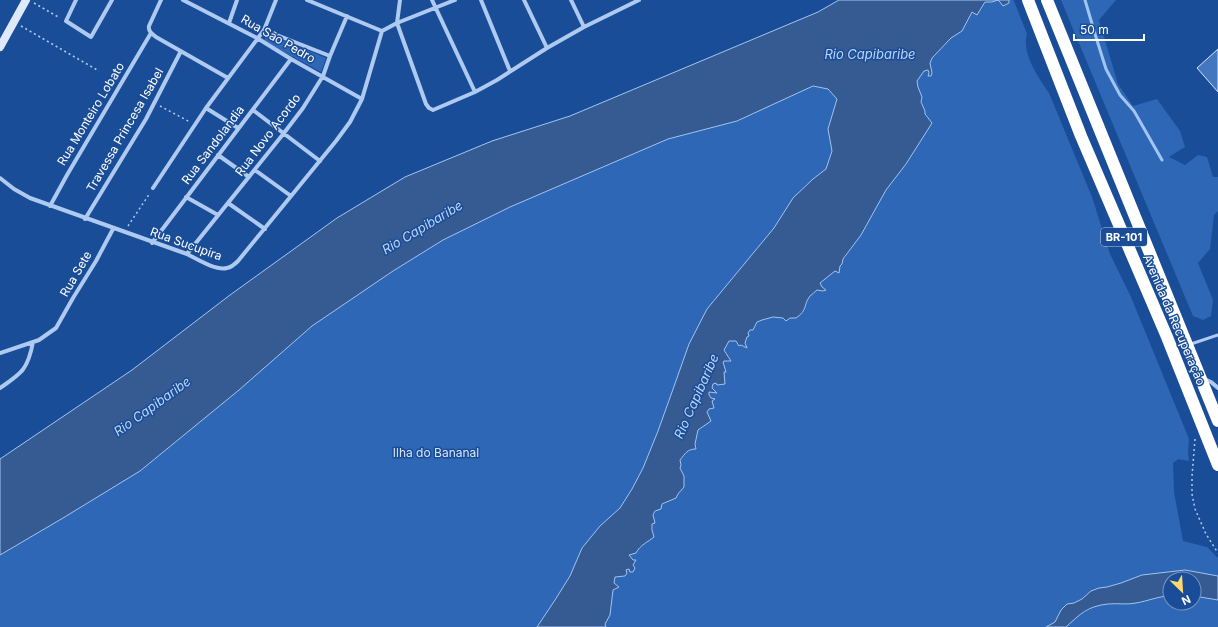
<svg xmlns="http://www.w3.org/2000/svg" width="1218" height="627" viewBox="0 0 1218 627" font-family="Inter,sans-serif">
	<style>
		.green { fill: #2e67b5 }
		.water { fill: #365b92; stroke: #a1c5f3 }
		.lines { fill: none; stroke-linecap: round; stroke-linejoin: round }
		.stream { stroke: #a1c5f3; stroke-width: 3 }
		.building { fill: #4377bf; stroke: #d6e6fb }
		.path { stroke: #aecaf1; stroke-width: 1.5; stroke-dasharray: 2 3; stroke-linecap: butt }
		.lane { stroke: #aecaf1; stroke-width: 3 }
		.street { stroke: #aecaf1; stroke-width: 4 }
		.secondary { stroke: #dde9fb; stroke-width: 8 }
		.highway { stroke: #fff; stroke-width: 12 }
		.labels { text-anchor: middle; stroke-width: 3; stroke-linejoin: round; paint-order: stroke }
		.shield { fill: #1a4d98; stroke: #bacae0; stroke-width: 1 }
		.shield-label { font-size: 11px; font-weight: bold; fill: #fff }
		.street-label { font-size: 12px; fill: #fff; stroke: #1a4d98 }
		.park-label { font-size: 12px; fill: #d6e6fb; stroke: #1a4d98 }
		.water-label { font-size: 13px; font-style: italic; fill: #bbd5f7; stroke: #1a4d98 }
	</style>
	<rect width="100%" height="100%" fill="#1a4d98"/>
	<path class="green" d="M998,0L1000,2L1008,3L1009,0H1013L1014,1L1027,34C1021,53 1039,78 1049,93L1092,197L1110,254L1131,297L1189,439L1188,452L1189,461L1178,459L1173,463L1174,492L1183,541L1207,547L1218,558V576L1184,570L1142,575L1121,583L1107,587L1099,588L1091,591L1082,599L1074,603L1067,604L1061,610L1055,622L1046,627H606L604,624L611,609L613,590L616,588L614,583L615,577L625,576L626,570L629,569L630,572L636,560H633L629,555L642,546L646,541L651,539L653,534L652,524L655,522L653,516C659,506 665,502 676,498L678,494L684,487V476L680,468L681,465L680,460L687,450L697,447L695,444L698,430L703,427L707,423V412L712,403V400L714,399L711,398L709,395V392L716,393L712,388L713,384L716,383L717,385L725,383L723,372H725L723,362L724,361H731L724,349L729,341C736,340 740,344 746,345L745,343L748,333L750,330L754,328L757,322L762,320L773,317L796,318C807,311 804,308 808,299C810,295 814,292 817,290L823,291L825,290L822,287L820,283L835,270L839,272L840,266L842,264L843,260L861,235L886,190L906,164L932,123L925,114L921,102L922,97L918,87L917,81L924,71L928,69L929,73H932L930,63L932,58L951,38L962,31L972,12L981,10L985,2H992Z
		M1061,0H1116L1099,20L1118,84L1133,106L1157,99L1180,131L1185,147L1169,157L1185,165L1198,155L1207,157L1213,177H1218V211L1214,215L1210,249L1198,263L1213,300L1211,316L1203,320L1193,316Z
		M267,34L326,58L321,72L264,41Z
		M813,86L828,89L837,99L828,129L832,151L826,169L813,179L793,198L774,228L707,309L672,392L658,431L643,468L632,489L620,508L600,526L582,548L570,576L555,600L537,627H0V555L63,518L140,471L239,390L312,326L393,271L443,240L510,207L668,139L737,121Z
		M1167,596H1170V603H1194V596L1218,600V627H1066L1075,617L1096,606L1109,604H1122Z"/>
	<path class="water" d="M839,0H1009V3L1003,6L1000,2L998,0L992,2H985L977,15L972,12L962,31L951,38L932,58L930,63L932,73L931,76H928L929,73L928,70L924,71L917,81L918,87L922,97L921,102L925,111V114L932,123L906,164L886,190L861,235L843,259L842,264L840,266L839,273L835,271L820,283L822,287L826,290L823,291L817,290C815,292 812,294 810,296C803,305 808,310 796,318H790L786,321L783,318L773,317L762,320L757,322L753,330H750L748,333L749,336L747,337L745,343L747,348L741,345L739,346L736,341H729L724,350L731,361H724L723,362L726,372H724L725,384L717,385L716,383L713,384L712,388L717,393L709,392V395L711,398L715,399L712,401L714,408L709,409L707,412L711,421L698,430L695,444L696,449C687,449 685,454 680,460L681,465L680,468L684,476V487L678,494L676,498L662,504L661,509L655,511L653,515L655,523L652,524V530L654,537C648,542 640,545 636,553L629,555L633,560H636L633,565L635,568L633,572H630L629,569L626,570L627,573L625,576L615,577L614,583L619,587L613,590L610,615L605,624L606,627H537L555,600L570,576L582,548L600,526L620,508L632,489L643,468L658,431L672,392L689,344L707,309L774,228L793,198L813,179L826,169L832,151L828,129L837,99L828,89L813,86L737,121L668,139L510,207L443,240L393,271L312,326L239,390L140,471L63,518L0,555V459L132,370L230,295L337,218L405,177L492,141L570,116L818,12Z
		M1185,570L1218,576V600L1194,596V579H1170V596C1159,596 1148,601 1136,603C1127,605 1118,603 1108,604C1088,606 1080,614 1066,627H1046L1055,622L1061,610L1067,604L1074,603L1082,599L1091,591L1099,588L1107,587L1121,583L1142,575Z"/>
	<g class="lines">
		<path class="stream" d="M1085,0L1095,34L1106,69L1120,95L1134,111L1162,160"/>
	</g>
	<path class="building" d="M1218,49V92L1197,68Z"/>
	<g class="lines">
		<path class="path" d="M34,3L60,18
			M21,26L99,71
			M160,106L190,122
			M128,226L150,193
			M1195,439L1192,476V494L1195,509L1206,534L1218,553"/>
		<path class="lane" d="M1191,344L1218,335"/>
		<path class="street" d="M76,0L66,21L91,37L112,0
			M161,0L149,26C148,31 152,34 156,37L228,78
			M183,0L257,38L291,59L362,99
			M307,0L382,31
			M400,0L397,23L426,104L429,108L433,110L475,92L497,80L547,48L584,27L639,0
			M432,0L475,92
			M481,0L510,71
			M524,0L547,48
			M571,0L584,27
			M229,23L237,0
			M264,30L330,56
			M382,31L397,23L455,0
			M206,108L238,128
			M253,110L320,161
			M218,155L249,177
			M255,170L291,196
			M0,178L14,189L30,198L187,254C197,259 216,271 227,268C232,267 235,264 238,261L336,141L350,122L362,99L382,31
			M153,188L206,108L264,30L276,0
			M186,197L218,215
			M228,203L265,229
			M50,206L67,175L151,33
			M85,219L146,119L181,51
			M152,243L291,59
			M187,254L284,133L303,108L323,76L330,56L347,16
			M0,353L39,340L56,328L73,298L96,261L113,229
			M1204,379L1211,382L1218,388
			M0,388C22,373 28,369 33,342"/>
		<path class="secondary" d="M0,47L26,0"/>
		<path class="highway" d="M1028,0L1081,136L1167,337L1218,465
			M1047,0L1218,421"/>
	</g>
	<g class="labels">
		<rect class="shield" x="1101" y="228" width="46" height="18" rx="3"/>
		<g class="shield-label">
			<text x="1124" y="241">BR-101</text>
		</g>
		<g class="street-label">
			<text transform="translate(278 39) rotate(30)" y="4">Rua São Pedro</text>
			<text transform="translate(91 114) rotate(-59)" y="4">Rua Monteiro Lobato</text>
			<text transform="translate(125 130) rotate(-60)" y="4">Travessa Princesa Isabel</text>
			<text transform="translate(268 135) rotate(-53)" y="4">Rua Novo Acordo</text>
			<text transform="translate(213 145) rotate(-53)" y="4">Rua Sandolandia</text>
			<text transform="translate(186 244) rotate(20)" y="4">Rua Sucupira</text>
			<text transform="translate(76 274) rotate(-60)" y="4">Rua Sete</text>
			<text transform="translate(1174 320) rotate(67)" y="4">Avenida da Recuperação</text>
		</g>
		<g class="park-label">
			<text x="436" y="457">Ilha do Bananal</text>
		</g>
		<g class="water-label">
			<text x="870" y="59">Rio Capibaribe</text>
			<text transform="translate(422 227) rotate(-31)" y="5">Rio Capibaribe</text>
			<text transform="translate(696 396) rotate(-66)" y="5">Rio Capibaribe</text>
			<text transform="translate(152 406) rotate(-36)" y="5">Rio Capibaribe</text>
		</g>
	</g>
	<g transform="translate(1182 591) rotate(155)"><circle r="19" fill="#1a4d98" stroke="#7694c1"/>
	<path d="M0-3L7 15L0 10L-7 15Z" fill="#ffd96e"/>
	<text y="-6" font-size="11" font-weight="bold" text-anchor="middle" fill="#ffffff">N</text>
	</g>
	<path d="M1074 34v6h70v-6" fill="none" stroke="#ffffff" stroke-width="2"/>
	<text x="1080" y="34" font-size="12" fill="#ffffff" stroke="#1a4d98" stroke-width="3" paint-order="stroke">50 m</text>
</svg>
